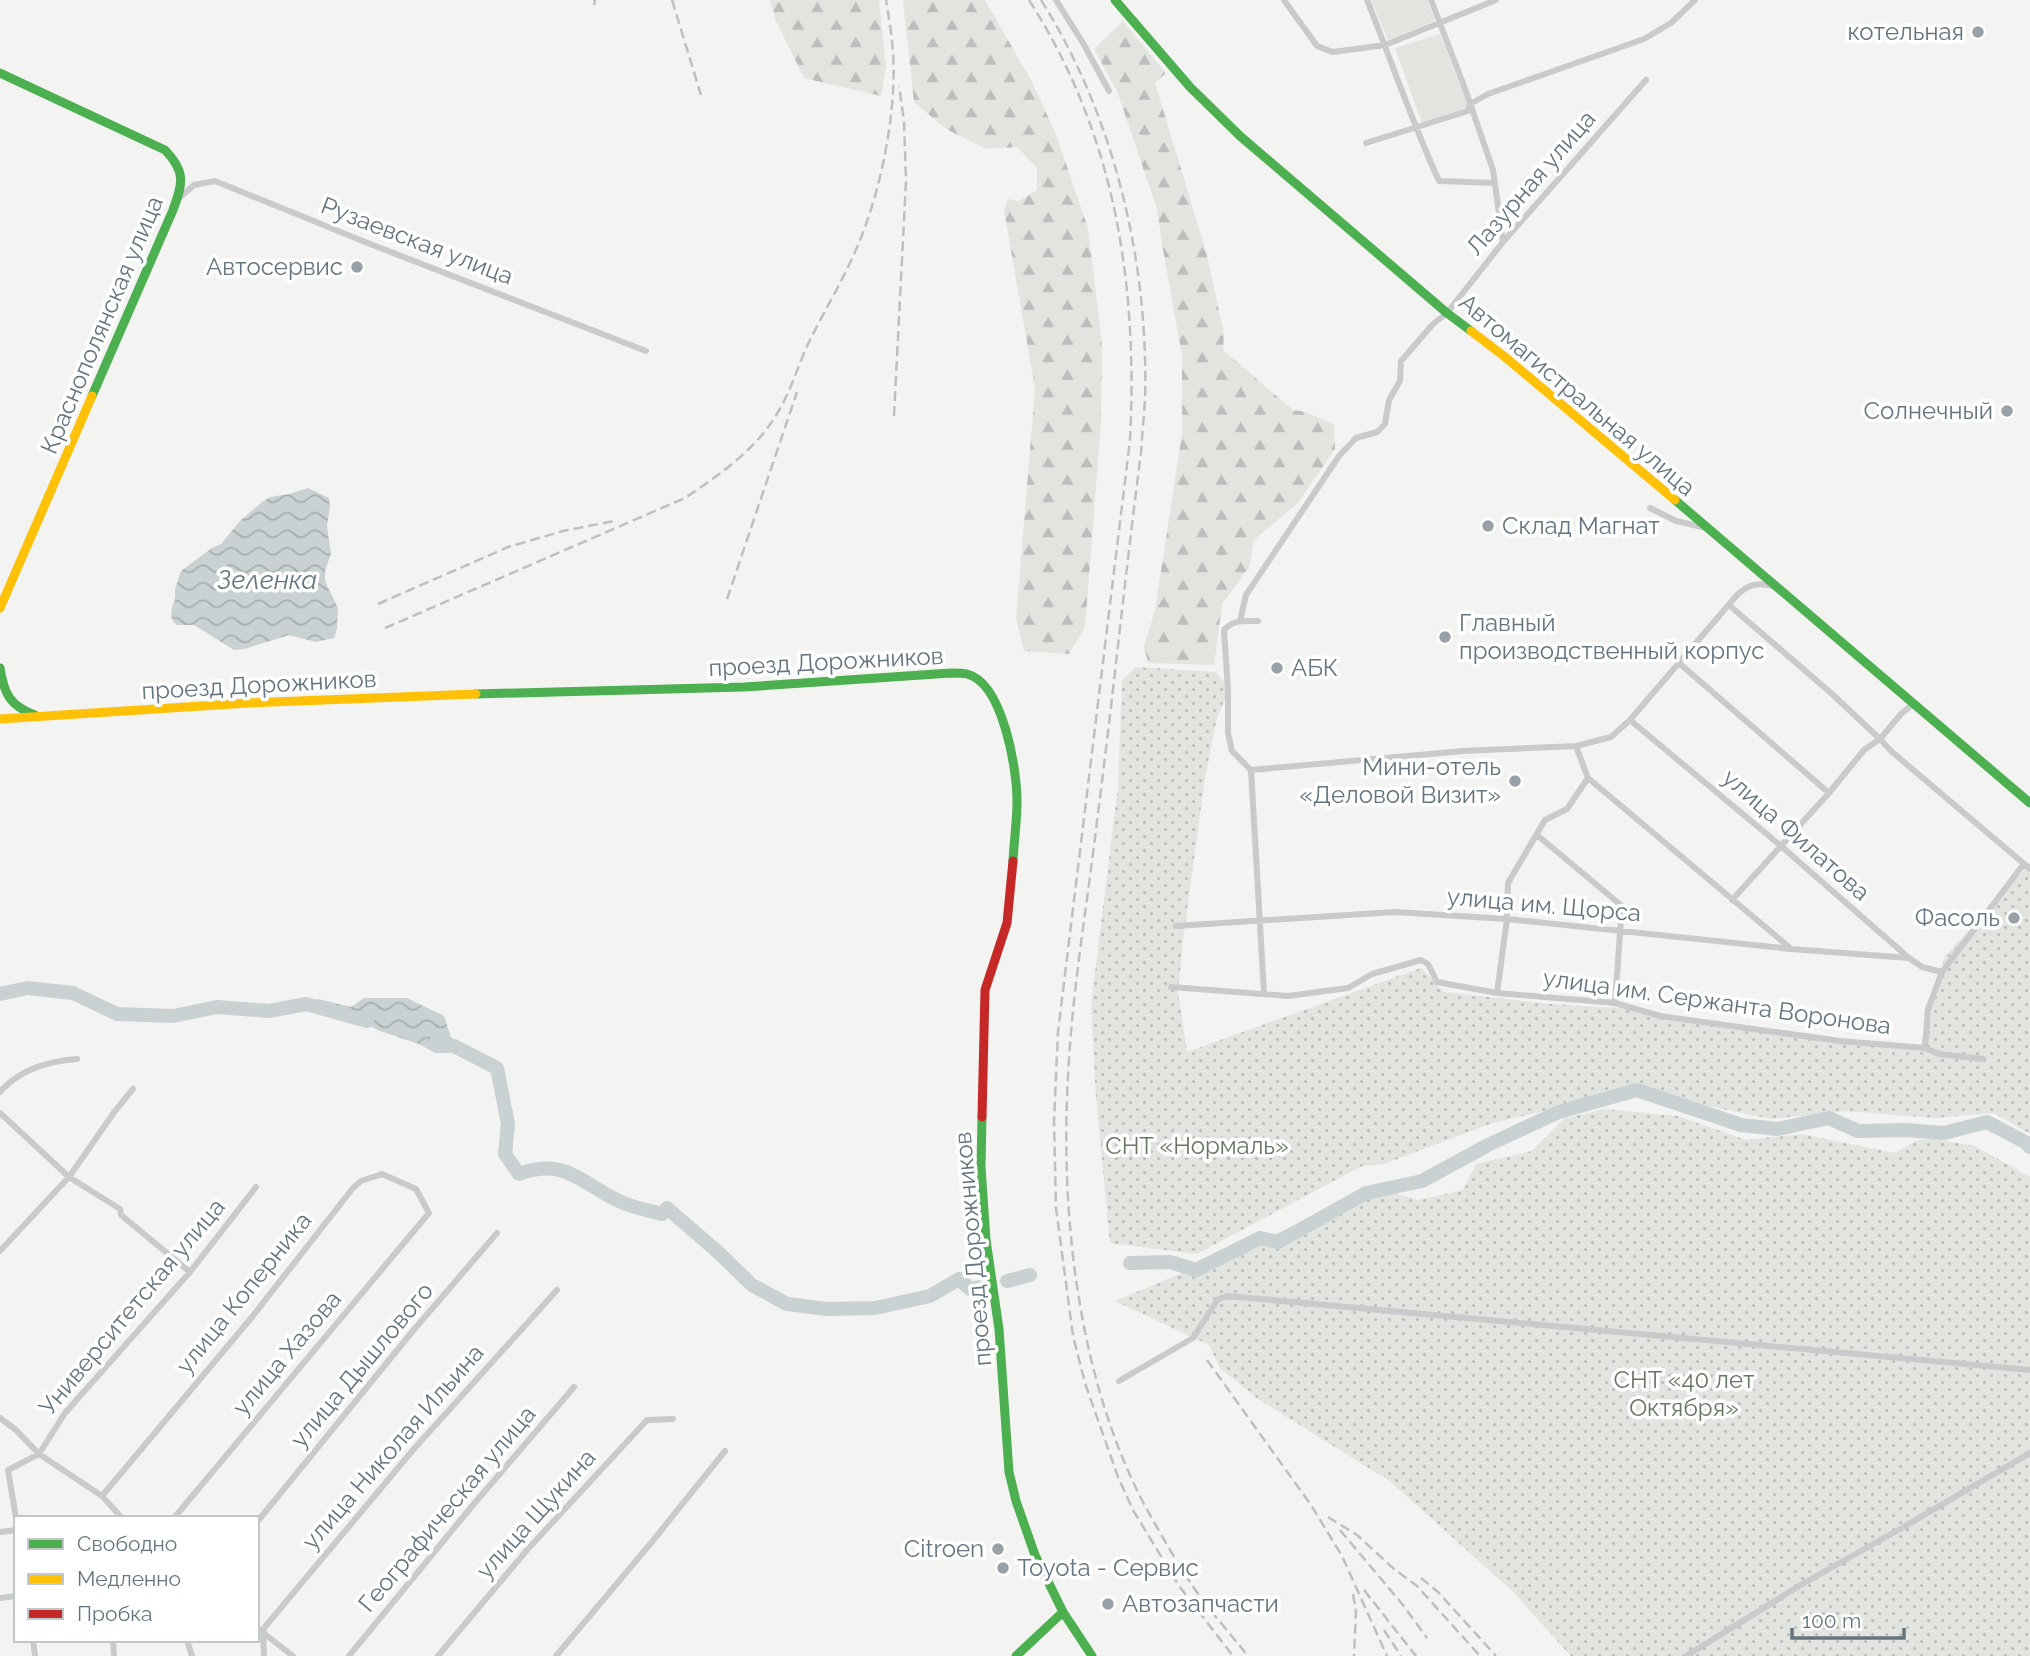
<svg xmlns="http://www.w3.org/2000/svg" width="2030" height="1656" viewBox="0 0 2030 1656" font-family="Raleway,sans-serif">
	<style>
		.green { fill: #e2e5df }
		.forest { fill: url(#forest-firs) }
		.garden { fill: url(#garden-dots) }
		.water { fill: url(#water-waves) }
		.lines { fill: none; stroke-linecap: round; stroke-linejoin: round }
		.river { stroke: #c9d1d3; stroke-width: 14 }
		.street { stroke: #c8cacb; stroke-width: 6 }
		.fast { stroke: #4caf50; stroke-width: 9 }
		.slow { stroke: #ffc107; stroke-width: 9 }
		.jam { stroke: #c62828; stroke-width: 9 }
		.rail { stroke: #bebfc0; stroke-width: 2.5; stroke-dasharray: 10 5; stroke-linecap: butt }
		.poi-dot { fill: #97a1a7; stroke: #fff; stroke-width: 2.5 }
		.labels { text-anchor: middle; stroke-width: 7; stroke-linejoin: round; paint-order: stroke }
		.poi-label { font-size: 24px; fill: #65757f; stroke: #fff; text-anchor: end }
		.street-label { font-size: 24px; fill: #65757f; stroke: #fff }
		.park-label { font-size: 24px; fill: #687763; stroke: #fff }
		.water-label { font-size: 26px; font-style: italic; fill: #60777d; stroke: #fff }
	</style>
	<defs>
		<pattern id="forest-firs" width="22" height="20" patternUnits="userSpaceOnUse" patternTransform="scale(1.75)"><rect width="22" height="20" fill="#e2e5df"/><path d="M5 1l3.5 6h-7zM16 11l3.5 6h-7z" fill="#bbbeba"/></pattern>
		<pattern id="garden-dots" width="8" height="8" patternUnits="userSpaceOnUse" patternTransform="scale(1.75)"><rect width="8" height="8" fill="#e2e5df"/><path d="M2 2h.1M6 6h.1" fill="none" stroke="#bbbeba" stroke-width="1.8" stroke-linecap="round"/></pattern>
		<pattern id="water-waves" width="16" height="10" patternUnits="userSpaceOnUse" patternTransform="scale(1.75)"><rect width="16" height="10" fill="#c9d1d3"/><path d="M0 5q4-4 8 0t8 0" fill="none" stroke="#a7aeb0"/></pattern>
	</defs>
	<rect width="100%" height="100%" fill="#f3f3f1"/>
	<path class="green" d="M1371,0H1427L1435,21L1388,40Z
		M1440,34L1471,113L1423,126L1395,48Z"/>
	<path class="forest" d="M770,0H879L886,67L881,96L804,78L776,21Z
		M903,0H985L1031,80L1055,132L1088,228L1102,344L1101,425L1085,627L1069,654L1024,651L1016,619L1035,388L1004,210L1008,199L1019,201L1037,190V168L1017,147L986,149L946,129L914,102Z
		M1123,21L1166,73L1155,83L1207,255L1224,334L1223,350L1293,410L1306,412L1334,424L1335,449L1298,503L1254,540L1250,566L1222,604L1214,665L1148,663L1144,646L1155,610L1182,434V356L1162,244L1157,209L1117,91L1094,49Z"/>
	<path class="garden" d="M1135,667L1216,672L1225,683L1226,697L1217,718L1205,778L1184,933L1178,992L1187,1052L1421,968L1444,992L1550,1004L1622,1008L1920,1049L1945,956L2028,866L2030,867V1134L1994,1113L1934,1118L1845,1111L1771,1119L1631,1090L1490,1124L1384,1164L1362,1166L1197,1254L1110,1243L1096,1097L1091,1005L1118,786L1122,681Z
		M1606,1109L1678,1116L1746,1140L1802,1134L1894,1153L1916,1141L1929,1138L1975,1146L2030,1177V1656H1571L1512,1591L1391,1482L1258,1399L1220,1368L1209,1345L1115,1301L1382,1189L1418,1200L1463,1190L1476,1164L1532,1151L1565,1118Z"/>
	<path class="water" d="M308,488L329,498L330,507L327,526L331,554L325,571V581L338,608L337,629L334,638L316,642L289,635L244,649L234,650L194,625H176L171,617L172,607L175,599V589L181,571L212,548L221,544L240,521L262,502L270,497L289,494Z
		M364,998H407L444,1016L454,1046L449,1053H435L419,1044L380,1031L348,1015L329,1012L306,1004L318,999L351,1007Z"/>
	<g class="lines">
		<path class="river" d="M0,994L28,988L73,993L117,1014L173,1016L217,1007L269,1011L306,1004L367,1021
			M437,1041L454,1046L497,1068L508,1124L505,1154L519,1174C563,1158 578,1180 615,1199C629,1207 646,1210 662,1214L667,1208L719,1253L752,1285L787,1304L827,1309L875,1308L930,1296L959,1279L970,1289L981,1287
			M1130,1263L1170,1262L1196,1270L1260,1238L1278,1242L1366,1193L1422,1181L1488,1145L1559,1112L1637,1090L1741,1125L1778,1129L1829,1118L1858,1131L1906,1130L1944,1133L1987,1122L2025,1142L2030,1147
			M1007,1281L1030,1275"/>
		<path class="street" d="M1056,0L1083,43L1109,91
			M1284,0L1317,46L1333,52L1385,45L1496,0
			M1367,0C1391,60 1412,122 1439,181L1495,183
			M1431,0L1464,86L1493,170L1503,242
			M1366,143L1468,111L1470,104L1488,94L1644,39L1671,23L1695,0
			M178,199L194,185L215,181L370,244L646,351
			M1650,508L1676,521L1707,528
			M1729,605L1831,693L1880,739L1891,751L2030,869
			M1240,621L1246,595L1339,456L1356,438L1377,432L1385,424L1389,400L1400,381L1401,361L1433,324L1447,313L1503,242L1646,80
			M1258,621C1245,621 1234,619 1224,630L1228,690V733L1232,751L1251,770L1463,751L1576,746
			M1679,663L1829,793
			M1630,720L1781,846L1909,958L1922,967L1942,972
			M1251,770L1264,993
			M1588,778L1789,947
			M1537,835L1622,906L1615,1003
			M1732,900L1829,793L1864,750L1880,739L1901,714L1913,704
			M1176,926L1395,912L1507,919L1791,949L1909,958
			M1171,987L1288,996L1348,988L1372,974L1421,960L1428,964L1437,982L1497,993L1615,1003L1660,1016L1840,1041L1925,1048L1939,1054L1983,1059
			M1497,993L1507,919L1508,883L1545,820L1567,809L1588,778L1576,746L1611,737L1630,720L1737,595C1749,584 1758,582 1774,586
			M1925,1048L1928,1009L1942,972L2023,865
			M0,1092C20,1069 48,1061 77,1059
			M0,1113L69,1177L120,1209L121,1215L190,1272
			M0,1251L69,1177L115,1111L133,1089
			M1119,1381L1193,1338L1218,1299L1228,1296L2030,1370
			M0,1418L16,1430L39,1454L102,1496L122,1518
			M102,1496L252,1317L353,1188L361,1181L382,1174L416,1189L429,1213L174,1518
			M16,1518L8,1470L39,1454L65,1413L190,1272L256,1187
			M257,1522L412,1332L497,1233
			M0,1532L16,1530
			M0,1598L16,1596
			M257,1628L293,1656
			M33,1640L35,1656
			M113,1640L114,1656
			M187,1640L192,1656
			M264,1656L263,1632L264,1628L413,1450L557,1290
			M349,1656L473,1505L574,1387
			M438,1656L527,1550L647,1420L673,1419
			M556,1656L651,1543L725,1451
			M1686,1656L1804,1583L1900,1529L2030,1453"/>
		<path class="fast" d="M1115,0L1190,87L1240,136L1447,313L1471,331
			M0,73L165,150C186,172 183,183 173,210L92,396
			M1675,500L2030,803
			M0,668C4,694 10,706 35,715
			M476,694L744,687L951,673C956,673 963,673 967,674C1003,683 1017,769 1017,801C1017,821 1014,841 1013,861
			M982,1117L981,1167L986,1240L999,1329L1009,1472L1016,1501L1035,1555L1063,1612L1092,1656
			M1016,1656L1063,1612"/>
		<path class="slow" d="M1471,331L1505,357L1675,500
			M0,608L92,396
			M0,719L248,703L476,694"/>
		<path class="jam" d="M982,1117L985,990L1007,923L1013,861"/>
		<path class="rail" d="M672,0L701,95
			M1029,0C1115,134 1138,283 1130,440L1058,1032L1054,1121L1056,1208L1073,1336L1085,1383L1118,1477L1133,1510L1179,1586L1233,1656
			M1041,0C1114,115 1149,263 1145,399C1144,417 1142,435 1141,453C1125,575 1113,698 1097,821C1087,907 1072,991 1068,1077C1060,1218 1079,1381 1145,1506C1159,1531 1174,1558 1190,1582C1207,1608 1229,1632 1248,1656
			M594,5L595,0
			M894,416L906,181L904,121L899,86
			M727,599L797,392
			M378,604L508,547L563,531L614,521
			M385,628L685,498C719,475 753,452 775,417C790,394 797,368 808,344C824,311 844,279 858,245C882,188 899,103 892,42C891,28 888,14 886,0
			M1207,1360L1311,1505L1342,1556L1387,1656
			M1328,1517L1357,1535L1394,1569L1417,1586L1480,1656
			M1340,1530L1403,1605L1427,1638
			M1421,1578L1438,1592L1496,1656
			M1364,1590L1416,1656
			M1353,1594L1356,1612L1354,1656
			M1384,1630L1401,1656"/>
	</g>
	<g class="poi-dot">
		<circle cx="1978" cy="32" r="7"/>
		<circle cx="357" cy="267" r="7"/>
		<circle cx="2007" cy="411" r="7"/>
		<circle cx="1488" cy="526" r="7"/>
		<circle cx="1445" cy="637" r="7"/>
		<circle cx="1277" cy="668" r="7"/>
		<circle cx="1515" cy="781" r="7"/>
		<circle cx="2014" cy="918" r="7"/>
		<circle cx="998" cy="1549" r="7"/>
		<circle cx="1003" cy="1568" r="7"/>
		<circle cx="1108" cy="1604" r="7"/>
	</g>
	<g class="labels">
		<g class="poi-label">
			<text x="1964" y="40">котельная</text>
			<text x="343" y="275">Автосервис</text>
			<text x="1993" y="419">Солнечный</text>
			<text x="1502" y="534" text-anchor="start">Склад Магнат</text>
			<text x="1459" y="631" text-anchor="start">Главный<tspan x="1459" dy="28">производственный корпус</tspan></text>
			<text x="1291" y="676" text-anchor="start">АБК</text>
			<text x="1501" y="775">Мини-отель<tspan x="1501" dy="28">«Деловой Визит»</tspan></text>
			<text x="2000" y="926">Фасоль</text>
			<text x="984" y="1557">Citroen</text>
			<text x="1017" y="1576" text-anchor="start">Toyota - Сервис</text>
			<text x="1122" y="1612" text-anchor="start">Автозапчасти</text>
		</g>
		<g class="street-label">
			<text transform="translate(1531 183) rotate(-49)" y="8">Лазурная улица</text>
			<text transform="translate(417 241) rotate(21)" y="8">Рузаевская улица</text>
			<text transform="translate(102 325) rotate(-67)" y="8">Краснополянская улица</text>
			<text transform="translate(1577 395) rotate(40)" y="8">Автомагистральная улица</text>
			<text transform="translate(826 662) rotate(-3)" y="8">проезд Дорожников</text>
			<text transform="translate(259 685) rotate(-3)" y="8">проезд Дорожников</text>
			<text transform="translate(1796 835) rotate(41)" y="8">улица Филатова</text>
			<text transform="translate(1544 905) rotate(5)" y="8">улица им. Щорса</text>
			<text transform="translate(1717 1002) rotate(8)" y="8">улица им. Сержанта Воронова</text>
			<text transform="translate(973 1249) rotate(-95)" y="8">проезд Дорожников</text>
			<text transform="translate(244 1293) rotate(-51)" y="8">улица Коперника</text>
			<text transform="translate(132 1307) rotate(-50)" y="8">Университетская улица</text>
			<text transform="translate(287 1353) rotate(-50)" y="8">улица Хазова</text>
			<text transform="translate(362 1365) rotate(-50)" y="8">улица Дышлового</text>
			<text transform="translate(393 1447) rotate(-49)" y="8">улица Николая Ильина</text>
			<text transform="translate(447 1509) rotate(-50)" y="8">Географическая улица</text>
			<text transform="translate(536 1514) rotate(-48)" y="8">улица Щукина</text>
		</g>
		<g class="park-label">
			<text x="1197" y="1154">СНТ «Нормаль»</text>
			<text x="1684" y="1388">СНТ «40 лет<tspan x="1684" dy="28">Октября»</tspan></text>
		</g>
		<g class="water-label">
			<text x="267" y="589">Зеленка</text>
		</g>
	</g>
	<rect x="14" y="1516" width="245" height="126" fill="#ffffff" stroke="#c1c8cc" stroke-width="2"/>
	<rect x="28" y="1539" width="35" height="10" fill="#4caf50" stroke="#c1c8cc" stroke-width="2"/>
	<text x="77" y="1551" font-size="21" fill="#65757f">Свободно</text>
	<rect x="28" y="1574" width="35" height="10" fill="#ffc107" stroke="#c1c8cc" stroke-width="2"/>
	<text x="77" y="1586" font-size="21" fill="#65757f">Медленно</text>
	<rect x="28" y="1609" width="35" height="10" fill="#c62828" stroke="#c1c8cc" stroke-width="2"/>
	<text x="77" y="1621" font-size="21" fill="#65757f">Пробка</text>
	<path d="M1792 1628v10h112v-10" fill="none" stroke="#65757f" stroke-width="3.5"/>
	<text x="1802" y="1628" font-size="21" fill="#65757f" stroke="#ffffff" stroke-width="5" paint-order="stroke">100 m</text>
</svg>
